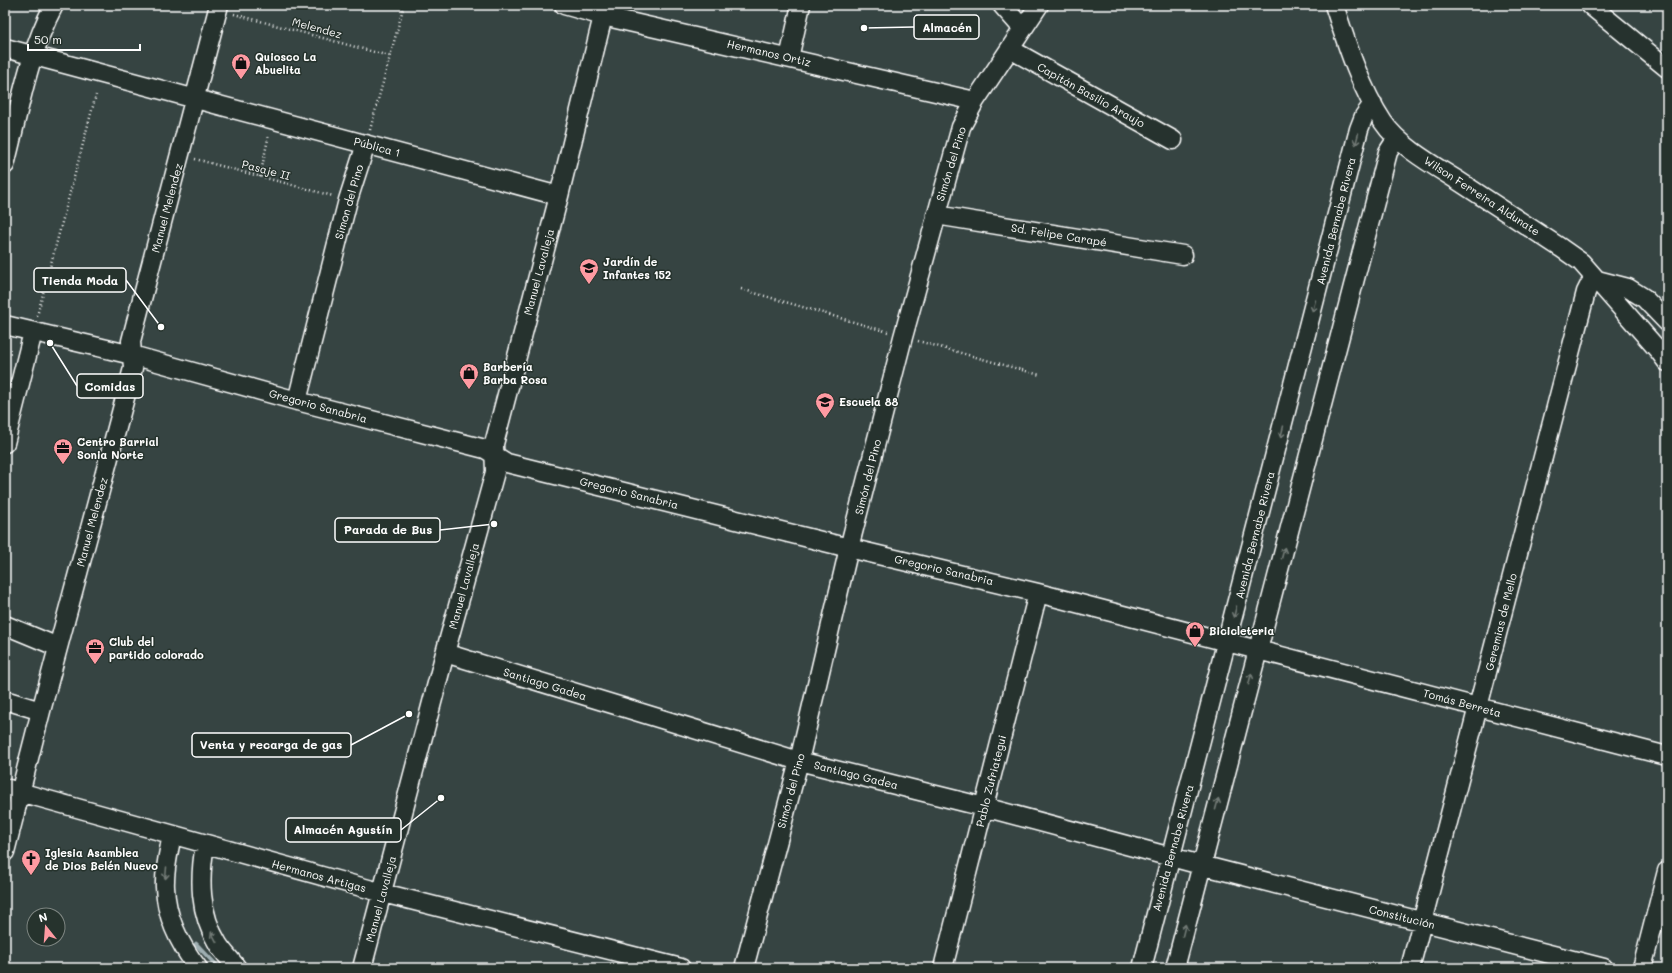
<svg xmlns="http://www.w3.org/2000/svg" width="1672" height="973" viewBox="0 0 1672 973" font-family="Mali,sans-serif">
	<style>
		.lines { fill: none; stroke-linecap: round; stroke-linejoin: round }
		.stream { stroke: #a0b0b3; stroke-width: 4.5 }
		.minor-casing { stroke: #fff; stroke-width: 21 }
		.path { stroke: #fff; stroke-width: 2.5; stroke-dasharray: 1 3; stroke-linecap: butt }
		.minor { stroke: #26332d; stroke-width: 18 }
		.oneway { stroke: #727a76 }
		.labels { text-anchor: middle; stroke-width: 3; stroke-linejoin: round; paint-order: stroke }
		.street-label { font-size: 11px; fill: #fff; stroke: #26332d }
		.poi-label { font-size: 11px; font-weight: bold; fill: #fff; stroke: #26332d; text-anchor: start }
		.leader { fill: none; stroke: #fff; stroke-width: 1.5 }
		.callout-dot { fill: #fff; stroke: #26332d; stroke-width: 1.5 }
		.callout { fill: #26332d; stroke: #fff; stroke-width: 1.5 }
		.callout-label { font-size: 12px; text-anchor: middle; font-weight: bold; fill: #fff }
	</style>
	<rect width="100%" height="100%" fill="#364442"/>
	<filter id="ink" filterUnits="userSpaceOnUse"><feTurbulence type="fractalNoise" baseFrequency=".025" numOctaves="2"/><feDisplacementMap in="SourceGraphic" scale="8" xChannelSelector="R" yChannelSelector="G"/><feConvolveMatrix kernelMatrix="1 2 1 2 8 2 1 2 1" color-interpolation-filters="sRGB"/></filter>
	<g filter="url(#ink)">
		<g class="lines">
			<path class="stream" d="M196,944L219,968"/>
			<defs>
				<path id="minor" d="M564,5L603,16L975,101
					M1002,5L1023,29
					M1334,5C1347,45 1360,87 1383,122C1399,146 1433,165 1457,180C1492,203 1526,225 1561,248L1581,262L1659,351L1667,362
					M1590,5L1667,68
					M5,48L559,196
					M1010,49L1173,140
					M789,58L801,5
					M5,165C19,111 28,54 54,5
					M936,215L1183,255
					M1597,280L1628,288L1644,298L1667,322
					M5,325L132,355L297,401L485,449L507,463L849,548L1038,593L1667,756
					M297,401L348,200L366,144
					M5,443L33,332
					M5,625L58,647
					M445,653L799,761L984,807L1201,865L1604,968
					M5,700L41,711
					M5,788L383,893L681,968
					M172,835C169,851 164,869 165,887C166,917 180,945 198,968
					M205,844C199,879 199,913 218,944C223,952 231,960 237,968
					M5,852L41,711L133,368L131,341L219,5
					M362,968L445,653L495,472L494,444L559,196L603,16
					M744,968L799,761L849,548L903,337L961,127L975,101L1039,5
					M943,968L1038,593
					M1142,968L1359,129L1364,116L1373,104
					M1175,968L1388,152L1397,138
					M1410,968L1586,292L1590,284L1597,280
					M1642,968L1667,871"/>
			</defs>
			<use href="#minor" class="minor-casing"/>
			<path class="path" d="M234,14L389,56
				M370,130L404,5
				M195,159L333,196
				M260,177L269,134
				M741,289L888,332
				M37,316L96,95
				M918,341L1040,375"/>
			<use href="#minor" class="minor"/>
		</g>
		<defs><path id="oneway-shaft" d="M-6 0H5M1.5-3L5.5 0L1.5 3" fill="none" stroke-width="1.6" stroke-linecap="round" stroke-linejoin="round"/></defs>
		<g class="oneway">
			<use href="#oneway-shaft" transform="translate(1357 139) rotate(104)"/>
			<use href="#oneway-shaft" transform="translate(1314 306) rotate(104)"/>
			<use href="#oneway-shaft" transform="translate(1282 432) rotate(104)"/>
			<use href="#oneway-shaft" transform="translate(1283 553) rotate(-75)"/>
			<use href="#oneway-shaft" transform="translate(1235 612) rotate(104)"/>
			<use href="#oneway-shaft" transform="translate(1250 679) rotate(-75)"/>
			<use href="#oneway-shaft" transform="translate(1217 804) rotate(-75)"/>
			<use href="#oneway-shaft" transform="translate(166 873) rotate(95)"/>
			<use href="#oneway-shaft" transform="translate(1184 930) rotate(-76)"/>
			<use href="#oneway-shaft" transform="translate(214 937) rotate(-118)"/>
		</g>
	</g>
	<defs>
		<symbol id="shop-pin" viewBox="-11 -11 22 30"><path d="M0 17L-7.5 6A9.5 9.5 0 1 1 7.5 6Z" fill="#ff9aa2" stroke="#26332d"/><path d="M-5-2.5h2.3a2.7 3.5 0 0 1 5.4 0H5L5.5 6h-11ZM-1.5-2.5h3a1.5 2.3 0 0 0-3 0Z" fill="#111"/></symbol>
		<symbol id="school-pin" viewBox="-11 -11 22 30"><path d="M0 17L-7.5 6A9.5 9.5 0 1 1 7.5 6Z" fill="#ff9aa2" stroke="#26332d"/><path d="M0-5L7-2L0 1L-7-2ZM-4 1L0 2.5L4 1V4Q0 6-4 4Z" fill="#111"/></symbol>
		<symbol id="office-pin" viewBox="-11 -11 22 30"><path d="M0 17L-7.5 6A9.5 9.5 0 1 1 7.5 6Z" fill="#ff9aa2" stroke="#26332d"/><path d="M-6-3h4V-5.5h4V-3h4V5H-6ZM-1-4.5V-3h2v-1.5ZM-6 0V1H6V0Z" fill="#111"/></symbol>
		<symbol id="church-pin" viewBox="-11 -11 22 30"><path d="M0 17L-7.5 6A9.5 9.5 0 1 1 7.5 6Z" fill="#ff9aa2" stroke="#26332d"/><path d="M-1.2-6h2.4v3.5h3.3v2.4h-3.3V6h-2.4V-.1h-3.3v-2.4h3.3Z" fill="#111"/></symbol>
	</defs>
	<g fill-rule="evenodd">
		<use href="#shop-pin" x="230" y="52" width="22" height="30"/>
		<use href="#school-pin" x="578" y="257" width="22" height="30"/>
		<use href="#shop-pin" x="458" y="362" width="22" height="30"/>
		<use href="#school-pin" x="814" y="391" width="22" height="30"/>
		<use href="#office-pin" x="52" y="437" width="22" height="30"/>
		<use href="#shop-pin" x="1184" y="620" width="22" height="30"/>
		<use href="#office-pin" x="84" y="637" width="22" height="30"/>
		<use href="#church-pin" x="20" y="848" width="22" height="30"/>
	</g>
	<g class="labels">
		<g class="street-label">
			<text transform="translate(317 28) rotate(15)" y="4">Melendez</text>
			<text transform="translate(769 53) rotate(13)" y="4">Hermanos Ortiz</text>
			<text transform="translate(1091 95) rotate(29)" y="4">Capitán Basilio Araujo</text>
			<text transform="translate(377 147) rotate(15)" y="4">Pública 1</text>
			<text transform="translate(951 164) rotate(-73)" y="4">Simón del Pino</text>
			<text transform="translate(266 170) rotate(15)" y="4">Pasaje II</text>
			<text transform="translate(1482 196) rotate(33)" y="4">Wilson Ferreira Aldunate</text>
			<text transform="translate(349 202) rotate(-74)" y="4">Simon del Pino</text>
			<text transform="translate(167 208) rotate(-75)" y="4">Manuel Melendez</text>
			<text transform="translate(1336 221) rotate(-76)" y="4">Avenida Bernabe Rivera</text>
			<text transform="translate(1059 235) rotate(9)" y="4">Sd. Felipe Carapé</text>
			<text transform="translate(539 272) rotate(-75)" y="4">Manuel Lavalleja</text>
			<text transform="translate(318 406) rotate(15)" y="4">Gregorio Sanabria</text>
			<text transform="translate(868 477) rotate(-76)" y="4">Simón del Pino</text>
			<text transform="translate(629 493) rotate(14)" y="4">Gregorio Sanabria</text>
			<text transform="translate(92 522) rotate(-75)" y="4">Manuel Melendez</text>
			<text transform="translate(1255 535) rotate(-76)" y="4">Avenida Bernabe Rivera</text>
			<text transform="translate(944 570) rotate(13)" y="4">Gregorio Sanabria</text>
			<text transform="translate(464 586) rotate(-75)" y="4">Manuel Lavalleja</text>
			<text transform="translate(1501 622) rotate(-76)" y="4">Geremias de Mello</text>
			<text transform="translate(545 684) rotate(17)" y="4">Santiago Gadea</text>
			<text transform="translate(1462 703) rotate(15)" y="4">Tomás Berreta</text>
			<text transform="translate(856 775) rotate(14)" y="4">Santiago Gadea</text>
			<text transform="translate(991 781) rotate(-76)" y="4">Pablo Zufriategui</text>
			<text transform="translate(791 791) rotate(-75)" y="4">Simón del Pino</text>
			<text transform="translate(1173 848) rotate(-75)" y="4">Avenida Bernabe Rivera</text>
			<text transform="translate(319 876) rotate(15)" y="4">Hermanos Artigas</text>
			<text transform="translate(381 899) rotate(-75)" y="4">Manuel Lavalleja</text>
			<text transform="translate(1402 917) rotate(14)" y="4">Constitución</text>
		</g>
		<g class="poi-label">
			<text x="255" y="61">Quiosco La<tspan x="255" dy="13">Abuelita</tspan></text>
			<text x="603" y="266">Jardín de<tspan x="603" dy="13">Infantes 152</tspan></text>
			<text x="483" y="371">Barbería<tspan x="483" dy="13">Barba Rosa</tspan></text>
			<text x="839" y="406">Escuela 88</text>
			<text x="77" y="446">Centro Barrial<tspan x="77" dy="13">Sonia Norte</tspan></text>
			<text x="1209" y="635">Bicicleteria</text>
			<text x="109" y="646">Club del<tspan x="109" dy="13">partido colorado</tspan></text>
			<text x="45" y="857">Iglesia Asamblea<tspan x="45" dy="13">de Dios Belén Nuevo</tspan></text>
		</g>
	</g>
	<path class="leader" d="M864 28L914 27M161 327L126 280M50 343L77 386M494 524L440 530M409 714L351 745M441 798L401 830"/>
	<g class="callout-dot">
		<circle cx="864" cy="28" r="4"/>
		<circle cx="161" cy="327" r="4"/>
		<circle cx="50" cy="343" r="4"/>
		<circle cx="494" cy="524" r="4"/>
		<circle cx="409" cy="714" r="4"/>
		<circle cx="441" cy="798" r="4"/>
	</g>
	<g class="callout">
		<rect x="914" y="15" width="65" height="24" rx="4"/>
		<rect x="34" y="268" width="92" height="24" rx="4"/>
		<rect x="77" y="374" width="66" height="24" rx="4"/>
		<rect x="335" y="518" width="105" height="24" rx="4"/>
		<rect x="192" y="733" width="159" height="24" rx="4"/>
		<rect x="286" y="818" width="115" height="24" rx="4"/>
	</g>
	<g class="callout-label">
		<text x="947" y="32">Almacén</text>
		<text x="80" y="285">Tienda Moda</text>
		<text x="110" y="391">Comidas</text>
		<text x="388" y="534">Parada de Bus</text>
		<text x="271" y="749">Venta y recarga de gas</text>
		<text x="343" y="834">Almacén Agustín</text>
	</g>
	<rect width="1672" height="973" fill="none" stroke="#26332d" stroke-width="20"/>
	<rect x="10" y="10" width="1652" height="953" fill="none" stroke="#fff" stroke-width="1.5" filter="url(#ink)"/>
	<g transform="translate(46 927) rotate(343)"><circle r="19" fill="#26332d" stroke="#7d8581"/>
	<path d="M0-3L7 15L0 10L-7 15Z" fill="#ff9aa2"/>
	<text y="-6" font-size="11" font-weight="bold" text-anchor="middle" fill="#ffffff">N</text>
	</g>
	<path d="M28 44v6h112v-6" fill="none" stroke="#ffffff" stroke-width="2"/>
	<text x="34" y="44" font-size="12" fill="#ffffff" stroke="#26332d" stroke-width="3" paint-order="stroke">50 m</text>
</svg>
